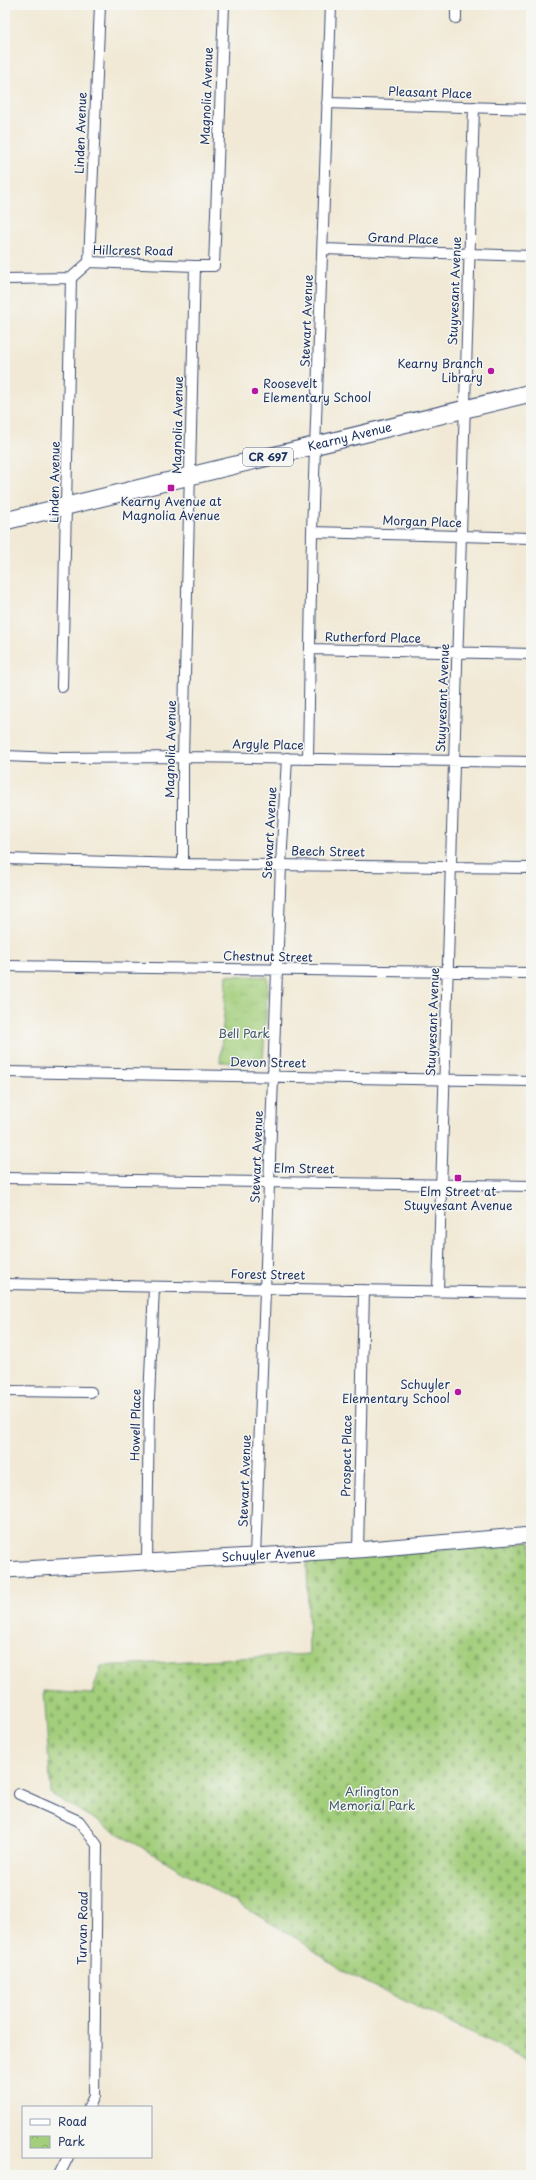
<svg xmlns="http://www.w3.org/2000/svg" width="536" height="2180" viewBox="0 0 536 2180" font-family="'Playpen Sans',sans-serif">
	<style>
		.cemetery { fill: url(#cemetery-stones); stroke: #5f7e6c }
		.park { fill: url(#park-crowns); stroke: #5f7e6c }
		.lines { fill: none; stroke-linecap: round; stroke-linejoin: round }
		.street-casing { stroke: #3b4b70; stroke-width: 12 }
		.secondary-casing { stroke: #3b4b70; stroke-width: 17 }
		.primary-casing { stroke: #3b4b70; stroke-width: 19 }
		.street { stroke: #fff; stroke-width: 10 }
		.secondary { stroke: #fff; stroke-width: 15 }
		.primary { stroke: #fff; stroke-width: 17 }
		.poi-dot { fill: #b5179e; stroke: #f6f6f2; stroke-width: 1.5 }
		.labels { text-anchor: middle; stroke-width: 3; stroke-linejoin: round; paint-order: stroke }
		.shield { fill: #f6f6f2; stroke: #5d6b8a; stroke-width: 1 }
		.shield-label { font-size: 11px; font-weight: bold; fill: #1b2f5e }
		.street-label { font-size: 12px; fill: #1b2f5e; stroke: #f6f6f2 }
		.poi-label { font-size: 12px; fill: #1b2f5e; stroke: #f6f6f2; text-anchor: end }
		.park-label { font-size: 12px; fill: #3d5765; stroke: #f6f6f2 }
	</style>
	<defs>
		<pattern id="cemetery-stones" width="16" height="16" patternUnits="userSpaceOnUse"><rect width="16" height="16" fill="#a3ce7b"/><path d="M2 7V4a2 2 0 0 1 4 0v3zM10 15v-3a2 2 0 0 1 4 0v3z" fill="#8cb16d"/></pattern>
		<pattern id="park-crowns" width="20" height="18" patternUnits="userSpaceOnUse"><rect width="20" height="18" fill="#a3ce7b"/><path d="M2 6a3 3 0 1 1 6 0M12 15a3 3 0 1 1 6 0" fill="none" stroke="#8cb16d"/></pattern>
	</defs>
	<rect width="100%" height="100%" fill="#f6f6f2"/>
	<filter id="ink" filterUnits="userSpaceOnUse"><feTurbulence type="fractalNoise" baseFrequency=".025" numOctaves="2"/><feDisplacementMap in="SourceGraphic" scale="8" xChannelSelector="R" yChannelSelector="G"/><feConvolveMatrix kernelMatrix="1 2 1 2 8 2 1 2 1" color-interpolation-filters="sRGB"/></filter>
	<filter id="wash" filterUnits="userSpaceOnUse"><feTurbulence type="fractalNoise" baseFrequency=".012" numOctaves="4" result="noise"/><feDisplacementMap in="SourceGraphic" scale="16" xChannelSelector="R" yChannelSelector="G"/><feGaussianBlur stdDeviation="0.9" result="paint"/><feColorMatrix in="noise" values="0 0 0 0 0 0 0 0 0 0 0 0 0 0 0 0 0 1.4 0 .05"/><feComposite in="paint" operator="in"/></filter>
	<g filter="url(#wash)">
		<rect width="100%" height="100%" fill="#f1e9d5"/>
		<path class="cemetery" d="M531,1542V2061L342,1971L298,1939L51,1794L44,1691L92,1694L101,1666L309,1654L307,1562Z"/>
		<path class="park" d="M227,975L268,977L263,1064L220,1062Z"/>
	</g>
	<g filter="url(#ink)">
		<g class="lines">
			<defs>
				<path id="street" d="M456,18V5
					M327,103L531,109
					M323,249L531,256
					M89,262L100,5
					M5,279L71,278L89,262L195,266
					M312,532L531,538
					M310,649L531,654
					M62,687L71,278
					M5,756L56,758L183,757L531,762
					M308,758L312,532L331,5
					M5,859L183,864L531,868
					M183,864V757L195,266H214L224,5
					M5,966L531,973
					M5,1072L531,1081
					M5,1178L531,1186
					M5,1284L531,1293
					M438,1290L474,107
					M5,1391L91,1392
					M358,1550L364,1290
					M255,1557L281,865L287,758
					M147,1563L149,1399L154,1287
					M19,1794L79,1821L97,1845L94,2096L89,2107
					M59,2175L68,2157"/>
				<g id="secondary">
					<path id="s1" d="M5,1570L358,1550L531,1535"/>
				</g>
				<g id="primary">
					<path id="s2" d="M5,521L531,393"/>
				</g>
			</defs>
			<use href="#street" class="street-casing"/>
			<use href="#secondary" class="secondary-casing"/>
			<use href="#primary" class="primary-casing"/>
			<use href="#street" class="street"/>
			<use href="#secondary" class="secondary"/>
			<use href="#primary" class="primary"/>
		</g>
	</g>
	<g class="poi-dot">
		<circle cx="491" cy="371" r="4"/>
		<circle cx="255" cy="391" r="4"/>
		<rect x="167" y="484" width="8" height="8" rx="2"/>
		<rect x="454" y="1174" width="8" height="8" rx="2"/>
		<circle cx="458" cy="1392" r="4"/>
	</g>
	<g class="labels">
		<rect class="shield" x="243" y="448" width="50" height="18" rx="3"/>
		<g class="shield-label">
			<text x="268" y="461">CR 697</text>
		</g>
		<g class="street-label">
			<text transform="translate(430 93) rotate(2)" y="4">Pleasant Place</text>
			<text transform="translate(207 96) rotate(-88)" y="4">Magnolia Avenue</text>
			<text transform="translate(81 133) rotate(-88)" y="4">Linden Avenue</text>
			<text transform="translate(403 239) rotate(2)" y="4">Grand Place</text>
			<text transform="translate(133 251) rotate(1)" y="4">Hillcrest Road</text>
			<text transform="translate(455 291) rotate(-88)" y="4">Stuyvesant Avenue</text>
			<text transform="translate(307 321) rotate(-88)" y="4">Stewart Avenue</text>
			<text transform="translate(178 425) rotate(-89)" y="4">Magnolia Avenue</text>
			<text dy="4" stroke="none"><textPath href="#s2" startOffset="355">Kearny Avenue</textPath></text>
			<text transform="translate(55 482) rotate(-89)" y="4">Linden Avenue</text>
			<text transform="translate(422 522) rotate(2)" y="4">Morgan Place</text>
			<text transform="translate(373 638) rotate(1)" y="4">Rutherford Place</text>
			<text transform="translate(443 698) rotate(-88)" y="4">Stuyvesant Avenue</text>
			<text transform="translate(268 745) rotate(1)" y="4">Argyle Place</text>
			<text transform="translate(171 749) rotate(-89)" y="4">Magnolia Avenue</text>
			<text transform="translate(270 833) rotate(-87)" y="4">Stewart Avenue</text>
			<text transform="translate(328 852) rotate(1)" y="4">Beech Street</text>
			<text transform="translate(268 957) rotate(1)" y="4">Chestnut Street</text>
			<text transform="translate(433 1022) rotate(-88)" y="4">Stuyvesant Avenue</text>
			<text transform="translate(268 1063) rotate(1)" y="4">Devon Street</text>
			<text transform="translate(257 1157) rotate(-88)" y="4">Stewart Avenue</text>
			<text transform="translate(304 1169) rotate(1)" y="4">Elm Street</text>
			<text transform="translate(268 1275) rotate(1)" y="4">Forest Street</text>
			<text transform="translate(136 1425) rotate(-89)" y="4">Howell Place</text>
			<text transform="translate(347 1456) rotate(-89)" y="4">Prospect Place</text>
			<text transform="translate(245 1481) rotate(-88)" y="4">Stewart Avenue</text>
			<text dy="4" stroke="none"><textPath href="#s1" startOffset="264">Schuyler Avenue</textPath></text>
			<text transform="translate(83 1928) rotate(-89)" y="4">Turvan Road</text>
		</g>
		<g class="poi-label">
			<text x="483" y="368">Kearny Branch<tspan x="483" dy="14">Library</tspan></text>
			<text x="263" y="388" text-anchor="start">Roosevelt<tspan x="263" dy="14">Elementary School</tspan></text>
			<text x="171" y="506" text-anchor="middle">Kearny Avenue at<tspan x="171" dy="14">Magnolia Avenue</tspan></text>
			<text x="458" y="1196" text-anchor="middle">Elm Street at<tspan x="458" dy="14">Stuyvesant Avenue</tspan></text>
			<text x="450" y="1389">Schuyler<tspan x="450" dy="14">Elementary School</tspan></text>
		</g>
		<g class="park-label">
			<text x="244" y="1038">Bell Park</text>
			<text x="372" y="1796">Arlington<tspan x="372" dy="14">Memorial Park</tspan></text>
		</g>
	</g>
	<rect width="536" height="2180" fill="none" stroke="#f6f6f2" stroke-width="20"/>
	<rect x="22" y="2106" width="130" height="52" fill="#f6f6f2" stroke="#9ea6b7"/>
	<rect x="30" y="2119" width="20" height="6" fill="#ffffff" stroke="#9ea6b7"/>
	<text x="58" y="2126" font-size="12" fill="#1b2f5e">Road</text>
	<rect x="30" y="2136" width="20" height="12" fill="url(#park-crowns)" stroke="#9ea6b7"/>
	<text x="58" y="2146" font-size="12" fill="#1b2f5e">Park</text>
</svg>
